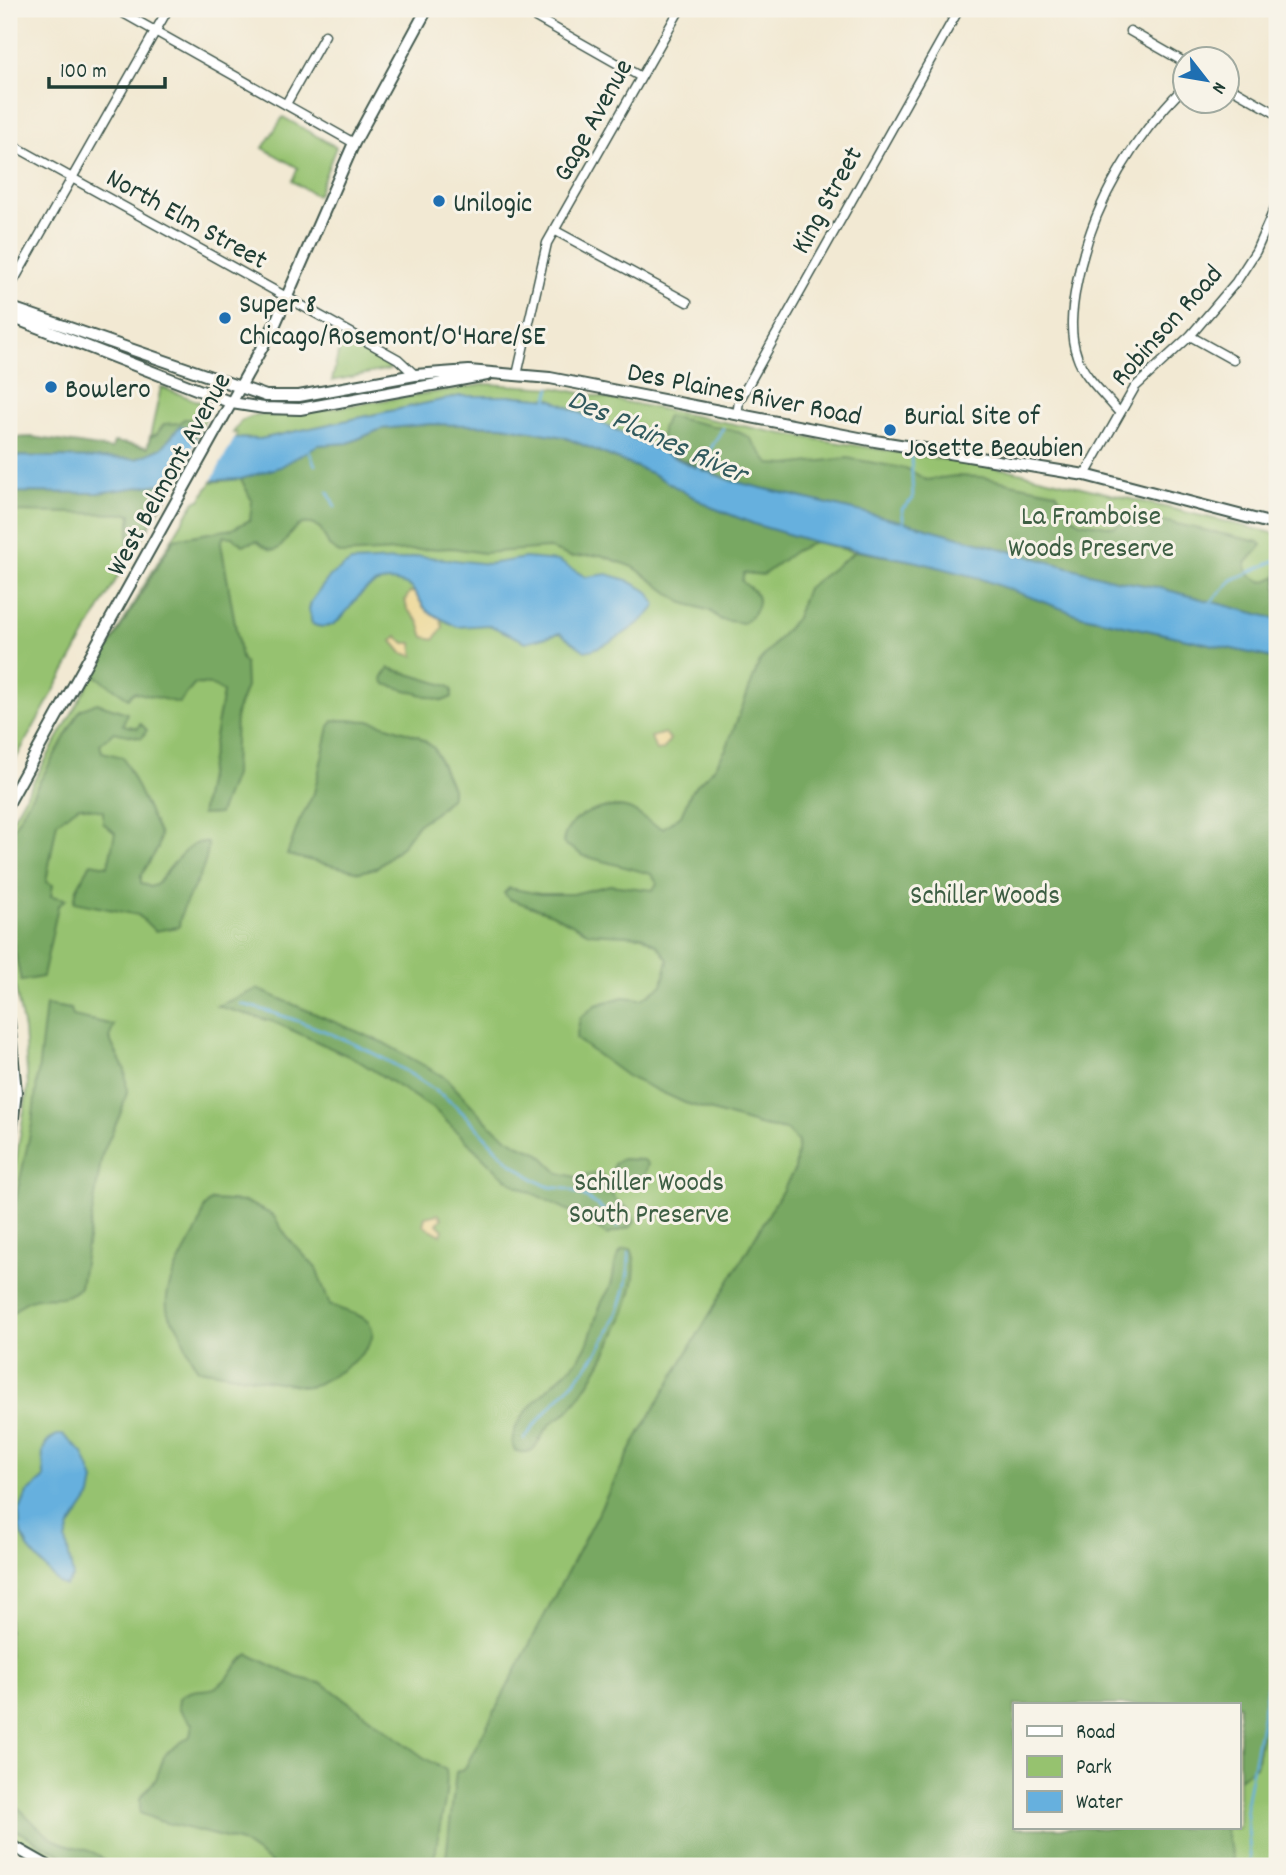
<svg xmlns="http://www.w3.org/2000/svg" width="1286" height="1875" viewBox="0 0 1286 1875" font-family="Dekko,sans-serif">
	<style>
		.green { fill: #96c26f; stroke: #5a8052; stroke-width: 2; fill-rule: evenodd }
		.forest { fill: #78a862; stroke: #4c724b; stroke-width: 2 }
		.sand { fill: #eeda9e; stroke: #868c69; stroke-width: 2 }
		.water { fill: #66b0de; stroke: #427689; stroke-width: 2 }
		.pier { fill: #f2e9d3 }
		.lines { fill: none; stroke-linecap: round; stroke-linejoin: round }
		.stream { stroke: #66b0de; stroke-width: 2.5 }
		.minor-casing { stroke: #3f574c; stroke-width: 11 }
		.major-casing { stroke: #3f574c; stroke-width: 14 }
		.minor { stroke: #fff; stroke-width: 8 }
		.major { stroke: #fff; stroke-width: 10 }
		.poi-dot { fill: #1f6fb2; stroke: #f7f3e8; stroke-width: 2.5 }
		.labels { text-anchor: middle; stroke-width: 6; stroke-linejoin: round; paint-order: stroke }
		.street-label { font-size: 28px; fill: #1f3d34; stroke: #f7f3e8 }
		.poi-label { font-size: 28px; fill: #1f3d34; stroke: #f7f3e8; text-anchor: start }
		.park-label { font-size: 28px; fill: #3d5e43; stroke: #f7f3e8 }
		.water-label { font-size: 30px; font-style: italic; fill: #315a5e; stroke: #f7f3e8 }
	</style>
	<rect width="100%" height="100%" fill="#f7f3e8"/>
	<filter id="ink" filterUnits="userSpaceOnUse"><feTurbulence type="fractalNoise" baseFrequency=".0143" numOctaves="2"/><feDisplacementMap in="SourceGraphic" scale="14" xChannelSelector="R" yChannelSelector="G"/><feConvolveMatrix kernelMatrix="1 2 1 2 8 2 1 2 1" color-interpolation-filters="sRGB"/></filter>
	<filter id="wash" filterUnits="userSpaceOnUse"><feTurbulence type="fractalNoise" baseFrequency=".00686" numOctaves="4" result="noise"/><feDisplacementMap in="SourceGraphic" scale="28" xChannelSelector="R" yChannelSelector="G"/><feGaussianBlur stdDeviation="1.57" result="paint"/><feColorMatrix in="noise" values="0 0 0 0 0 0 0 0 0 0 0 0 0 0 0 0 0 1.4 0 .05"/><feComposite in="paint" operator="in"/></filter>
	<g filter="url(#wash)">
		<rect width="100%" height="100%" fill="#f2e9d3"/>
		<path class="green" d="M283,117L336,147L317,196L292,181L298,168L263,148Z
			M342,336L389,364L390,369L332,381Z
			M488,384L556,388L778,433L1010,470L1277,534V619L692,466L551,399L516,396H460L260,439L235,438L237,433H233L241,421L255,415L295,414Z
			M161,387L200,402L206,408C210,429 153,519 140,542L128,541L121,571L9,771V492L97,493L139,487Z
			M503,426L563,437L711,507L815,542L1277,659V1866H61L9,1836V1204L28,1086L24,1030L9,956V825L143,587L195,501L200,500L211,482L241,479ZM1015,1705H1239V1828H1015Z"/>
		<path class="forest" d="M667,416L736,431L749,437L770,464L787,465L847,458L908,469L926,480L955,476L981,477L1056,492L1071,516L1080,522L1114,527L1128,518L1140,516L1259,542L1262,545L1246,563C1246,576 1254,578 1264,582L1277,576V619L1156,587L1115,580L912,524L732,481L660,450L662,429Z
			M184,419H194L202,426L197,438L192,437L180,426L162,448L136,459L9,456V438L32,437L112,449L114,442L148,447L150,437L157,434L164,424L180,423Z
			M430,424L503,426L563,437L651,473L711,507L757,525L815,542L795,551L763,575L744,573L742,581C746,586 752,588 755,593C764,603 751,618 743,623L721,620L710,611L681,602L635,568L601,555L571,557L548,548L483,553L452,548L341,554L329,546L320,528C281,507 292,573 257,541L243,545L232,537L224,536L221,543L241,658L245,664L246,687L236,713L234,775L219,814L201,815L223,692L211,685L195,684L179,703L134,692L128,698L93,674L174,539L232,529L250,520L252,501L241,479L318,445L349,443L381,429Z
			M174,482L140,542L128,541L131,514L9,512V492L97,493Z
			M856,551L918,562L976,577L1079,615L1277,659V1650L1256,1766L1239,1778V1705H1015V1828H1225L1235,1866H445L456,1772L465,1768L637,1438L795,1169L798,1142L786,1130L762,1126L685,1103L628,1077L576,1039L580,1018L596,1005L623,997L642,999L662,985L668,960L658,946L642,936L589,933L552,914L509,899L504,893L509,888L540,894H573L610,885L653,890L657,883L651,874L584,856L563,843C565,816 605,801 629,809C642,814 649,825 663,828L681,815L692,790L714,768L726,749L760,661L796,618L807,588Z
			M389,668L448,686L452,689V697L443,701L385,684L382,679Z
			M97,703L127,713L123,725L138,728L140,723L147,730L142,738L114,732L100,744L102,752L123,757L160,835L158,848L141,876V883L150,887L156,885C168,872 188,837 208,843C208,877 181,897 179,927L155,931L138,915L74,902L77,888L91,863L108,866L115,833L103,823V811L79,806L57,822L46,882L53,885L51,896L66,899L58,906L43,977L21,981L9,924V836L80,710Z
			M340,720L372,721L418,736L434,748L452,788V796L435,813L418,824L402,846L376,868L360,872L287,855L299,822L314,793L329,727L333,721Z
			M257,989L384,1043L446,1078L491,1126L517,1144L538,1152L559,1173L576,1177L594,1173L603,1176L615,1200L627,1208L635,1221L631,1227L607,1235L574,1213L517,1186L499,1173L435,1110L357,1060L274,1022L217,1006Z
			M46,1005L71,1009L73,1016L114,1025L109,1038L125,1070L127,1092L122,1110L102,1155L80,1287C56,1311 36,1281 9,1318V1231L32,1124Z
			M621,1159L644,1160L648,1164L644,1176L632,1184L621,1182L613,1171L614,1164Z
			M212,1200L246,1202L273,1215L287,1237L316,1268L330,1305C342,1311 361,1313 369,1323C388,1347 325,1383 308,1387L198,1369C189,1357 185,1344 180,1331C177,1324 170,1320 168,1313C160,1288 187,1248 198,1228C203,1218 201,1206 212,1200Z
			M631,1249C649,1284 594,1382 570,1409C564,1416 555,1419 549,1426C536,1440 539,1457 515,1451C499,1422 564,1378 579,1358C592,1340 593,1323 601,1304C604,1297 609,1291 611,1285C615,1272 613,1260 622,1250Z
			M248,1654L296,1677L324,1684L423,1757L446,1770C450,1803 434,1834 435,1866H275L241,1842L159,1821L140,1813V1798L156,1779L165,1754L190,1736L192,1724L178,1708L179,1698C197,1685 206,1693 216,1687C228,1681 237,1663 248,1654Z
			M9,1800C26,1812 37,1830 55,1840C74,1850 96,1846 109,1866H81L9,1826Z"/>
		<path class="sand" d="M410,592L415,593L424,608L440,618L443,627L435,639L424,637L419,622L407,609L405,600Z
			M397,636L404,643H412L414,656L402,653L392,641Z
			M665,733L670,739L663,750L656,751L651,737Z
			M438,1214L442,1218L437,1224L443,1230L441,1235L423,1225L425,1217Z"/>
		<path class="water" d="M460,396H516L551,399L692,466L732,481L912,524L1115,580L1156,587L1277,619V659L1079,615L976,577L918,562L815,542L757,525L711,507L651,473L564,437L503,426L430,424L381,429L348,443L318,445L280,467L241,479L174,482L97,493L9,492V456L136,459L162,448L180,426L187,427L192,437L260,439Z
			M419,556L489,564L525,558L558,561L586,577L607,574L627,580L649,592L656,605C646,622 605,648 585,651L560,633L526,642L489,625L457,627L427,611L411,587C350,559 352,644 312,624L309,610L311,602L330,576L351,562L399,560Z
			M57,1435H63L83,1453L94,1480L91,1496L70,1527L66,1540L73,1577L65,1586L58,1583L28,1548L20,1529L19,1513L27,1493L44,1479C45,1459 35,1447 57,1435Z"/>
		<path class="pier" d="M237,434L209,485L172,486L198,436Z"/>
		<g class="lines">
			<path class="stream" d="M547,401L550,388
				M308,449L315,465
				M698,470L723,428
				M328,492L335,507
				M904,525L902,509L913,499L911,456
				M1211,602L1232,580L1277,560
				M241,1004C314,1022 392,1056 452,1103C478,1124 494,1153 524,1172C531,1177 539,1183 547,1186C555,1189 565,1187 573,1191C589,1198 610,1212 618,1227
				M524,1440C539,1416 559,1399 577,1378C606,1347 630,1296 629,1253
				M1251,1866L1246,1804L1277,1636"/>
		</g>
	</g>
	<g filter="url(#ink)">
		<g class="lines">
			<defs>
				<path id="minor" d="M116,9L354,143
					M521,9L641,77
					M1130,31L1184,62
					M1226,85L1277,114
					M286,104L325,35
					M9,143L398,359L415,375
					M554,230L687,302
					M9,289L168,9
					M1190,336L1233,360
					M517,375L547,243L680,9
					M1118,411C1105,395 1083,376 1077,356C1069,334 1072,309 1076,287C1090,209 1129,143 1184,87
					M737,415L739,401L959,9
					M1085,475L1135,387L1190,336L1236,282L1256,251L1277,203"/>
				<path id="major" d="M9,307L266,396H299L415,375L469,371L550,378L875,441L1085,475L1277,525
					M9,316L232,403L264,408L300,409L487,375
					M9,802L275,324L354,143L427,9
					M9,1021L16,1092L9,1151
					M9,1844L48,1866"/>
			</defs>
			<use href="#minor" class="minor-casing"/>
			<use href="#major" class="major-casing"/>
			<use href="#minor" class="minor"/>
			<use href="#major" class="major"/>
		</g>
	</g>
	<g class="poi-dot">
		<circle cx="439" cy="201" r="7"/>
		<circle cx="225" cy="318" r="7"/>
		<circle cx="51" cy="387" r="7"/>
		<circle cx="890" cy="430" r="7"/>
	</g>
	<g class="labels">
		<g class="street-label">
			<text transform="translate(591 119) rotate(-61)" y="10">Gage Avenue</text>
			<text transform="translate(825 199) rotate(-61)" y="10">King Street</text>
			<text transform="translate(188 217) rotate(29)" y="10">North Elm Street</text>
			<text transform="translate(1165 324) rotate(-48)" y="10">Robinson Road</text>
			<text transform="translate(745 392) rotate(11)" y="10">Des Plaines River Road</text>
			<text transform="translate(167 473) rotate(-61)" y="10">West Belmont Avenue</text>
		</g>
		<g class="poi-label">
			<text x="453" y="211">Unilogic</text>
			<text x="239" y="312">Super 8<tspan x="239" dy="32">Chicago/Rosemont/O'Hare/SE</tspan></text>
			<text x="65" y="397">Bowlero</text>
			<text x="904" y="424">Burial Site of<tspan x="904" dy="32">Josette Beaubien</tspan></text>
		</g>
		<g class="park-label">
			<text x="1091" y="524">La Framboise<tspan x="1091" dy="32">Woods Preserve</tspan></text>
			<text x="985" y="903">Schiller Woods</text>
			<text x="649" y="1190">Schiller Woods<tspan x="649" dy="32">South Preserve</tspan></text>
		</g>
		<g class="water-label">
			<text transform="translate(658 435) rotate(24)" y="10">Des Plaines River</text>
		</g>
	</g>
	<rect width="1286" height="1875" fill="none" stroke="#f7f3e8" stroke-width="35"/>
	<rect x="1013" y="1703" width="228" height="126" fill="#f7f3e8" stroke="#a1aaa0" stroke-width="2"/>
	<rect x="1027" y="1726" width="35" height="10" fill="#ffffff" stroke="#a1aaa0" stroke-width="2"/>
	<text x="1076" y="1738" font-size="21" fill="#1f3d34">Road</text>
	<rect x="1027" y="1756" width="35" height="21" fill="#96c26f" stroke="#a1aaa0" stroke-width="2"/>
	<text x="1076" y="1773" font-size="21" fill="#1f3d34">Park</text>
	<rect x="1027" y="1791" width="35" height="21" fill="#66b0de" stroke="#a1aaa0" stroke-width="2"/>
	<text x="1076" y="1808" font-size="21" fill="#1f3d34">Water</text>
	<g transform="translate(1206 80) rotate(121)"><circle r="33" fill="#f7f3e8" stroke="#a1aaa0" stroke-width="2"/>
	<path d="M0-5L12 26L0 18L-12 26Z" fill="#1f6fb2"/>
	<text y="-10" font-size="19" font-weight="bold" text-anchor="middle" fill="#1f3d34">N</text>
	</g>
	<path d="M49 77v10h116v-10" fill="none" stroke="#1f3d34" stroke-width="3.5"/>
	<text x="60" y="77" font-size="21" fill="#1f3d34" stroke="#f7f3e8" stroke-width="5" paint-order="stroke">100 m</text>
</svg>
